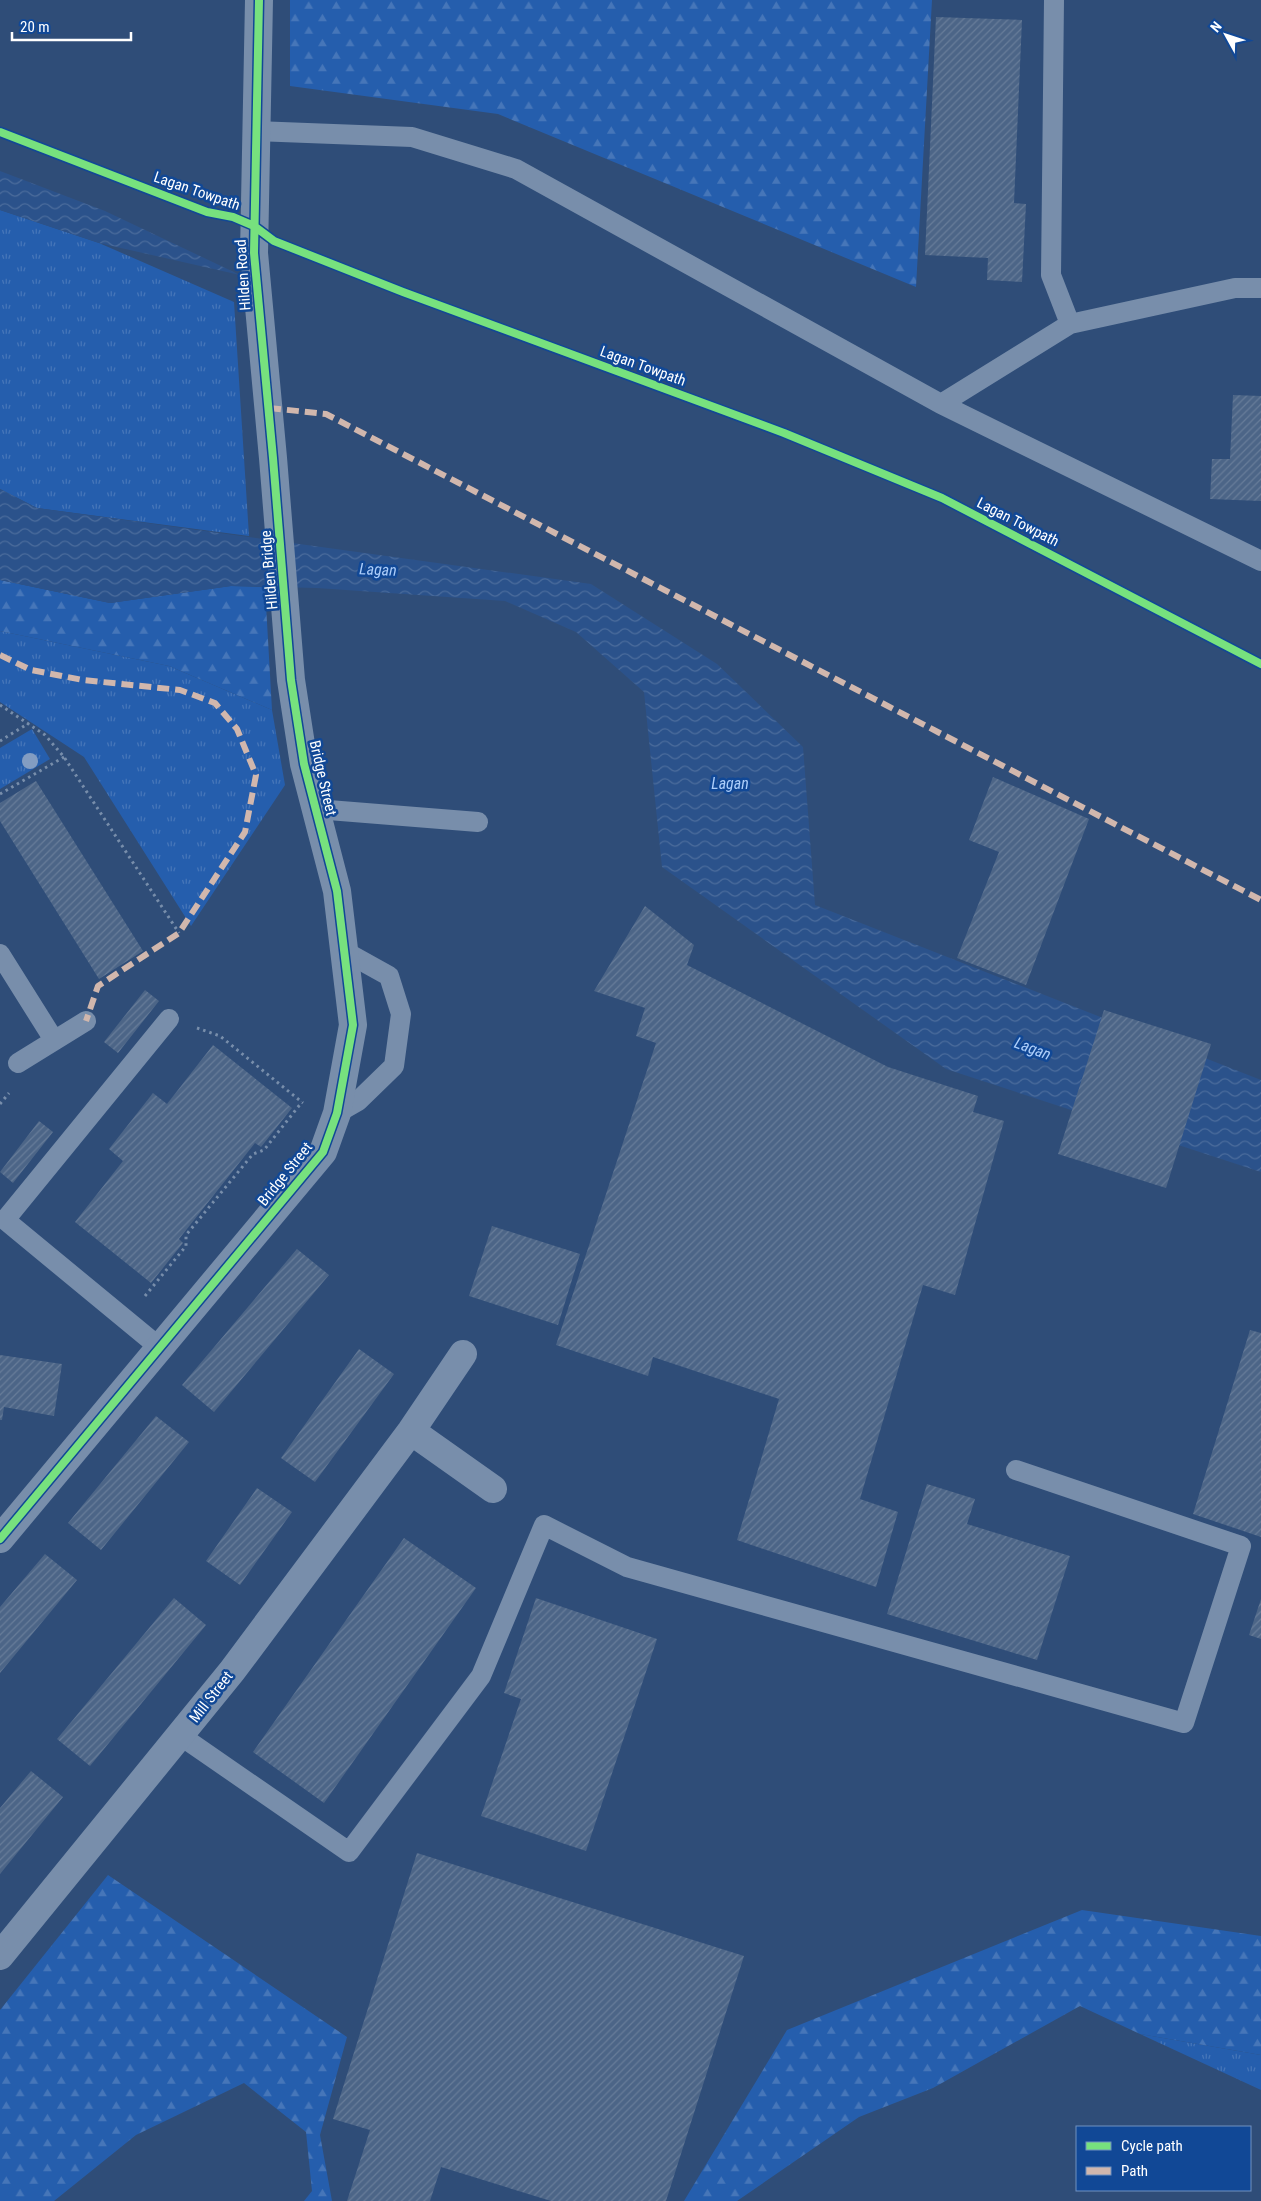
<svg xmlns="http://www.w3.org/2000/svg" width="1261" height="2201" viewBox="0 0 1261 2201" font-family="'Roboto Condensed',sans-serif">
	<style>
		.grass { fill: url(#grass-tufts) }
		.forest { fill: url(#forest-firs) }
		.water { fill: url(#water-waves) }
		.building { fill: url(#building-hatch) }
		.lines { fill: none; stroke-linecap: round; stroke-linejoin: round }
		.path { stroke: #788eab; stroke-width: 3; stroke-dasharray: 2.5 4; stroke-linecap: butt }
		.lane { stroke: #788eab; stroke-width: 20 }
		.street { stroke: #788eab; stroke-width: 28 }
		.quiet { stroke: #d1b7ad; stroke-width: 6; stroke-dasharray: 12 6; stroke-linecap: butt }
		.cycleway-casing { stroke: #114896; stroke-width: 11 }
		.cycleway { stroke: #77e17e; stroke-width: 8 }
		.tree { fill: #839dc2 }
		.labels { text-anchor: middle; stroke-width: 5; stroke-linejoin: round; paint-order: stroke }
		.street-label { font-size: 15px; fill: #fff; stroke: #114896 }
		.water-label { font-size: 16px; font-style: italic; fill: #adcefa; stroke: #114896 }
	</style>
	<defs>
		<pattern id="grass-tufts" width="24" height="20" patternUnits="userSpaceOnUse" patternTransform="scale(1.25)"><rect width="24" height="20" fill="#255ead"/><path d="M3 7l-1-3M5 7V3M7 7l1-3M15 17l-1-3M17 17v-4M19 17l1-3" fill="none" stroke="#4676b9"/></pattern>
		<pattern id="forest-firs" width="22" height="20" patternUnits="userSpaceOnUse" patternTransform="scale(1.25)"><rect width="22" height="20" fill="#255ead"/><path d="M5 1l3.5 6h-7zM16 11l3.5 6h-7z" fill="#4676b9"/></pattern>
		<pattern id="water-waves" width="16" height="10" patternUnits="userSpaceOnUse" patternTransform="scale(1.25)"><rect width="16" height="10" fill="#2b528b"/><path d="M0 5q4-4 8 0t8 0" fill="none" stroke="#4b6c9c"/></pattern>
		<pattern id="building-hatch" width="6" height="6" patternUnits="userSpaceOnUse" patternTransform="scale(1.25)"><rect width="6" height="6" fill="#4c6587"/><path d="M-1 1l2-2M0 6l6-6M5 7l2-2" fill="none" stroke="#677c99"/></pattern>
	</defs>
	<rect width="100%" height="100%" fill="#2f4d78"/>
	<path class="grass" d="M0,210L99,243L234,302L249,536L37,508L0,489Z
		M0,631L169,666L272,710L285,785L191,926L84,757L0,702Z
		M32,729L50,759L0,789V748Z
		M1140,2034L1261,2055V2090Z"/>
	<path class="forest" d="M290,0H932L916,287L498,114L290,86Z
		M0,580L110,603L231,586L265,587L272,710L169,666L0,631Z
		M108,1875L347,2037L320,2135L332,2201H304L312,2191L306,2132L244,2083L136,2135L54,2201H0V2010Z
		M1082,1910L1261,1936V2055L1140,2034L1080,2006L933,2088L859,2117L737,2201H684L787,2030Z"/>
	<path class="water" d="M0,171L105,211L240,275L99,243L0,210Z
		M0,489L37,508L591,584L717,664L803,747L815,905L1261,1080V1172L946,1069L662,867L644,692L576,632L505,601L317,588L231,586L110,603L0,580Z"/>
	<path class="building" d="M936,17L1022,20L1014,203L1026,204L1022,282L987,280L988,258L925,255Z
		M1233,395L1261,396V501L1210,499L1212,459H1230Z
		M993,777L1089,819L1026,985L957,958L999,852L969,840Z
		M36,781L143,951L99,979L0,821V803Z
		M645,906L694,945L687,965L888,1067L978,1096L973,1112L1004,1121L955,1295L923,1285L860,1499L898,1512L876,1587L737,1540L779,1399L653,1357L648,1376L556,1345L656,1043L636,1036L645,1008L594,991Z
		M145,990L159,1001L118,1053L104,1042Z
		M1104,1010L1211,1044L1166,1188L1058,1154Z
		M213,1045L292,1108L261,1147L255,1143L179,1239L183,1243L151,1283L75,1222L123,1161L109,1149L153,1093L167,1104Z
		M39,1121L53,1132L13,1183L0,1172Z
		M492,1226L580,1254L558,1325L469,1296Z
		M297,1249L329,1275L214,1412L182,1385Z
		M1250,1330L1261,1333V1537L1193,1514Z
		M359,1349L394,1374L315,1482L281,1458Z
		M0,1355L62,1364L54,1416L4,1407L2,1420H0Z
		M156,1416L189,1442L101,1550L68,1523Z
		M927,1484L975,1499L967,1524L1070,1556L1037,1660L887,1614Z
		M257,1488L292,1512L240,1585L206,1561Z
		M404,1538L476,1588L324,1803L253,1752Z
		M45,1554L77,1580L0,1673V1607Z
		M174,1598L206,1625L90,1766L57,1739Z
		M536,1598L657,1639L586,1851L481,1816L521,1699L504,1693Z
		M1261,1599V1639L1249,1635Z
		M31,1771L63,1797L0,1874V1808Z
		M417,1853L744,1956L666,2201H551L441,2167L430,2201H347L370,2130L333,2119Z"/>
	<g class="lines">
		<path class="path" d="M0,705L45,735L64,757L179,933
			M0,741L29,723
			M0,794L64,757
			M197,1028L220,1036L303,1103
			M0,1104L9,1093
			M145,1296L186,1246V1235L253,1154L264,1150L302,1102"/>
		<path class="lane" d="M255,131L412,137L516,169L941,404L1261,561
			M1070,324L1235,288H1261
			M941,404L1070,324L1051,275L1054,0
			M316,809L478,822
			M0,954L54,1040
			M18,1063L86,1021
			M337,1113L358,1101L394,1066L401,1014L389,976L344,951
			M159,1347L5,1220L169,1019
			M181,1736L349,1852L481,1676L544,1525L627,1567L1184,1723L1241,1546L1016,1470"/>
		<path class="street" d="M411,1431L493,1489
			M0,1539L323,1152L337,1113L353,1025L337,891L304,764L291,680L273,458L254,253L259,0
			M0,1956L232,1671L411,1431L463,1354"/>
		<path class="quiet" d="M269,408L326,414L1261,900
			M0,655L31,670L83,680L180,690L215,703L237,729L256,775L245,832L179,933L98,986L86,1021"/>
		<defs>
			<path id="cycleway" d="M0,132L207,212L233,217L254,226L274,241L403,292L784,433L942,498L1261,664
				M0,1539L323,1152L337,1113L353,1025L337,891L304,764L291,680L273,458L254,253L259,0"/>
		</defs>
		<use href="#cycleway" class="cycleway-casing"/>
		<use href="#cycleway" class="cycleway"/>
	</g>
	<circle class="tree" cx="30" cy="761" r="8"/>
	<g class="labels">
		<g class="street-label">
			<text transform="translate(197 191) rotate(19)" y="5">Lagan Towpath</text>
			<text transform="translate(243 275) rotate(-94)" y="5">Hilden Road</text>
			<text transform="translate(643 366) rotate(20)" y="5">Lagan Towpath</text>
			<text transform="translate(1018 522) rotate(27)" y="5">Lagan Towpath</text>
			<text transform="translate(269 570) rotate(-95)" y="5">Hilden Bridge</text>
			<text transform="translate(323 778) rotate(77)" y="5">Bridge Street</text>
			<text transform="translate(285 1174) rotate(-51)" y="5">Bridge Street</text>
			<text transform="translate(211 1697) rotate(-52)" y="5">Mill Street</text>
		</g>
		<g class="water-label">
			<text transform="translate(378 569) rotate(2)" y="6">Lagan</text>
			<text x="730" y="789">Lagan</text>
			<text transform="translate(1033 1048) rotate(21)" y="6">Lagan</text>
		</g>
	</g>
	<rect x="1076" y="2126" width="175" height="65" fill="#114896" stroke="#7091c0"/>
	<rect x="1086" y="2142" width="25" height="8" fill="#77e17e" stroke="#7091c0"/>
	<text x="1121" y="2151" font-size="15" fill="#ffffff">Cycle path</text>
	<rect x="1086" y="2167" width="25" height="8" fill="#d1b7ad" stroke="#7091c0"/>
	<text x="1121" y="2176" font-size="15" fill="#ffffff">Path</text>
	<g transform="translate(1226 35) rotate(310)" stroke="#114896" stroke-width="4" paint-order="stroke">
	<path d="M0-4L9 19L0 12L-9 19Z" fill="#ffffff"/>
	<text y="-8" font-size="14" font-weight="bold" text-anchor="middle" fill="#ffffff">N</text>
	</g>
	<path d="M12 32v8h119v-8" fill="none" stroke="#ffffff" stroke-width="2.5"/>
	<text x="20" y="32" font-size="15" fill="#ffffff" stroke="#114896" stroke-width="4" paint-order="stroke">20 m</text>
</svg>
